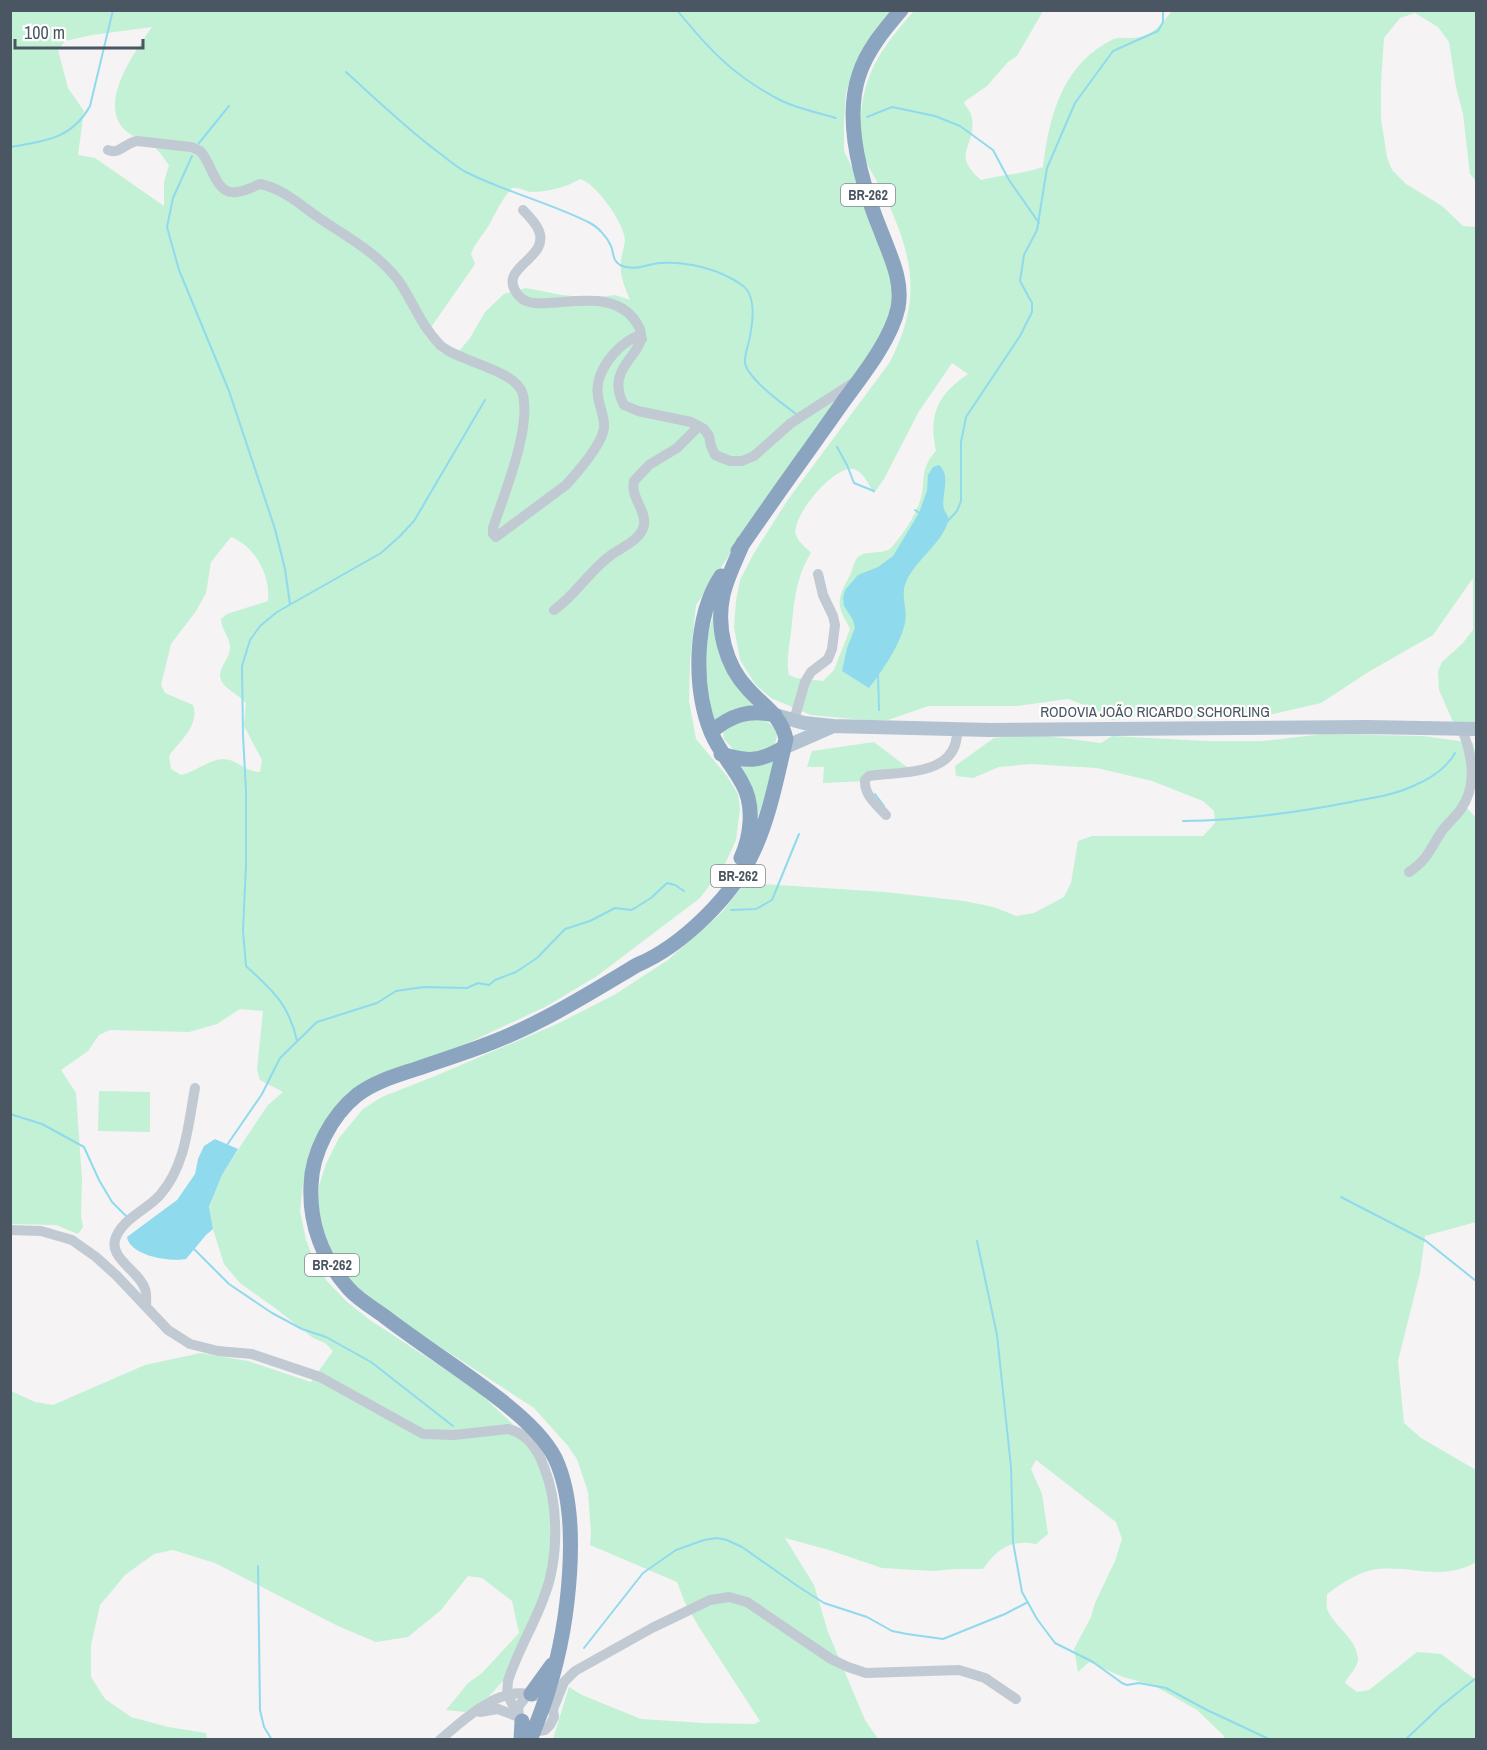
<svg xmlns="http://www.w3.org/2000/svg" width="1487" height="1750" viewBox="0 0 1487 1750" font-family="'Archivo Narrow',sans-serif">
	<style>
		.green { fill: #c3f1d5; fill-rule: evenodd }
		.water { fill: #90daee }
		.lines { fill: none; stroke-linecap: round; stroke-linejoin: round }
		.stream { stroke: #90daee; stroke-width: 2 }
		.minor { stroke: #c1cad2; stroke-width: 10 }
		.major { stroke: #b3c2d1; stroke-width: 14 }
		.highway { stroke: #8ba5c1; stroke-width: 15 }
		.labels { text-anchor: middle; stroke-width: 4.5; stroke-linejoin: round; paint-order: stroke }
		.shield { fill: #fff; stroke: #808990; stroke-width: 1.5 }
		.shield-label { font-size: 14px; font-weight: bold; fill: #4a5661 }
		.street-label { font-size: 15px; fill: #4a5661; stroke: #fff }
	</style>
	<rect width="100%" height="100%" fill="#f5f3f3"/>
	<path class="green" d="M11,11H892L863,49L854,68L846,93L844,121V151L860,184L895,288L885,335L738,542L696,605L690,661L689,701L696,739L727,776L738,794L740,809L736,840L724,866L700,898L597,976L547,1006L434,1059L374,1082L311,1158L303,1183L300,1211L306,1240L314,1261L326,1280L346,1301L370,1320L475,1389L532,1442L540,1458L556,1540L557,1566L512,1667L503,1681L488,1697L465,1712L446,1710L468,1683L482,1673L519,1633L512,1601L482,1578L468,1576L441,1610L408,1637L376,1642L338,1626L215,1563L173,1550L154,1554L125,1575L100,1605L91,1645V1677L105,1699L131,1717L168,1727L206,1733L207,1739L11,1740V1391L35,1402L53,1405L145,1365L201,1353L248,1361L311,1382L333,1351L325,1343L313,1338L279,1311L240,1283L224,1264L213,1229L209,1208L222,1175L245,1139L268,1105L283,1092L260,1080L257,1070L263,1011L240,1009L217,1024L189,1032L110,1030L99,1035L88,1051L61,1070L76,1093L82,1180L81,1216L83,1227L78,1234L56,1225L11,1224ZM152,27C135,52 96,104 126,131C134,138 146,140 154,147C160,151 164,159 169,165L164,182V206L95,158L78,155L84,111L68,88L58,50L65,41L92,35ZM580,179C596,183 625,224 625,241C624,247 622,254 621,260C619,275 625,287 630,300L615,295L593,298L562,295L526,288L504,294L485,312L470,338L455,356L441,353L425,336L475,264L471,254C475,243 483,235 489,225C496,212 502,199 512,188C520,187 525,192 532,192C547,192 567,187 580,179ZM231,537C255,546 271,576 268,601L227,614L221,619C221,629 229,636 230,646C231,661 212,670 224,685C231,692 240,696 246,703L244,726L262,760L260,772C245,772 237,759 223,759C210,759 195,772 181,775L171,769L169,756C180,741 200,725 193,705L165,693L161,685L171,644L196,611L206,593L211,562Z
		M914,11H1043L1017,56L1008,62L987,86L964,102C966,108 972,112 972,119C976,148 950,153 981,180C1002,175 1023,174 1043,167C1049,115 1063,63 1114,39C1119,37 1126,38 1132,38C1152,37 1160,26 1172,11H1476V181L1470,174L1463,114L1456,87L1449,42L1438,27L1415,13L1400,18L1384,38L1381,83V119L1387,157L1392,170L1406,184L1442,206L1463,226L1476,227V724H1454L1439,690L1438,671L1442,662L1462,644L1473,630V578L1433,635L1370,671L1321,703L1260,717L1176,718L1134,716L1113,720L1090,707L1068,699L1017,706H928L888,720H865L811,715L771,698L755,684L740,660L734,627L736,601L740,580L754,553L787,501L890,362C923,297 913,256 883,192C876,179 863,160 861,147C859,137 860,124 861,114C865,69 885,44 914,11ZM952,363L968,374C938,394 928,415 936,451C917,472 928,481 919,504C913,520 901,537 890,549C881,554 872,551 863,554C854,557 854,566 851,573C845,586 835,598 842,613C844,619 848,623 850,629L834,670L823,681L796,678L789,675C786,660 789,648 791,633C794,605 795,578 811,553C807,548 798,542 796,535C790,518 834,465 853,469C863,471 869,485 874,493L884,479L918,413Z
		M717,599L719,647L763,709C741,708 730,710 712,722L706,683L705,648Z
		M752,718C772,721 784,729 772,749L738,755L724,739L723,732L727,727Z
		M1031,734L1101,743L1112,736L1205,741H1263L1324,734L1423,736L1473,743L1476,758L1468,772L1462,802L1476,818V1222L1425,1236L1420,1273L1398,1361L1404,1423L1421,1438L1476,1470V1562C1442,1583 1408,1563 1372,1570C1355,1574 1341,1584 1327,1594C1327,1598 1326,1605 1327,1609C1334,1626 1356,1638 1358,1658C1359,1666 1348,1676 1345,1683L1357,1692L1369,1690L1417,1652L1441,1654L1476,1680V1739H1225L1223,1735L1197,1710L1153,1685L1123,1677L1089,1662L1078,1672L1074,1649L1091,1617L1095,1603L1115,1561L1122,1539L1116,1522L1036,1460L1031,1469L1042,1494L1048,1534L1036,1544C1011,1539 997,1549 983,1569H956L934,1571L882,1568L829,1550L785,1538L814,1585L828,1632L865,1720L878,1739H553L569,1687L582,1695L641,1719L703,1723L755,1724L760,1721L699,1627L685,1603L677,1582L590,1545L591,1533L588,1492L577,1459L568,1446L534,1408L422,1335L357,1289L329,1254L317,1210L319,1186L326,1164L339,1138L363,1109L382,1097L440,1074L557,1024L614,995L668,960L722,912L745,883L885,892L964,901L994,907L1016,916L1034,913L1064,897L1071,883L1078,841L1092,836H1203L1215,823L1214,811L1203,801L1152,781L1097,768L1030,764L999,767L973,778L956,776L955,766L994,738Z
		M874,742L908,768L868,781L823,783L824,767H807L812,751Z
		M776,760L747,852L738,764Z
		M99,1091L150,1092V1132L98,1131Z"/>
	<path class="water" d="M939,465C948,472 945,485 944,495C943,499 943,505 944,509C945,513 950,516 948,521C944,541 914,562 906,582C900,596 908,609 905,623C900,645 883,670 869,688L842,671L847,648L855,628L853,620L844,606L843,598L845,590L858,575L878,567L893,556L919,513L927,491L928,475L933,467Z
		M215,1139L238,1149L222,1175L209,1207L213,1229L206,1235L186,1259C170,1262 130,1256 127,1237L177,1200L195,1174L198,1159L204,1146Z"/>
	<g class="lines">
		<path class="stream" d="M677,10C709,50 736,78 782,101C799,109 819,113 836,118
			M346,72C377,100 408,130 442,155C450,161 459,169 468,173C508,193 551,203 590,223C598,227 607,237 611,246C614,253 612,260 620,265C634,272 646,264 660,263C687,261 719,269 742,285C756,295 753,321 750,336C749,344 744,355 745,363C748,379 783,404 796,414
			M867,117L892,107L935,116L960,126L993,150L1009,180L1039,223
			M199,143L229,106
			M10,147C45,141 72,139 90,106L113,10
			M192,156L173,198L167,227L179,270L229,391L275,529L285,569L290,604
			M837,447L847,465L854,483L874,491
			M915,510L922,515
			M946,523L957,511L961,501V442L966,417L1020,336L1032,312V303L1020,281L1024,255L1037,230L1047,168L1075,103L1113,51L1158,31L1163,22V10
			M878,675L879,710
			M875,794L884,806
			M1183,821C1240,820 1295,813 1351,802C1371,798 1394,795 1413,786C1430,779 1446,769 1455,753
			M731,910L756,909L772,900L799,834
			M297,1041C289,1004 273,991 246,966L243,931L246,865V791L243,735L242,666L250,640L260,626L277,612L381,553L400,536L414,521L485,400
			M10,1114L42,1124L84,1147L99,1180L112,1202L126,1216
			M227,1145L262,1094L280,1058L317,1022L377,1003L396,991L424,987L467,988L478,983L489,985L495,980L516,972L537,958L565,929L590,921L615,908L631,910L635,908L651,898L667,883L675,885L684,891
			M1341,1197L1426,1241L1476,1281
			M977,1241L997,1335L1011,1467L1013,1542L1022,1592L1037,1619L1055,1643L1093,1662L1122,1683L1127,1685L1139,1683L1166,1688L1207,1710L1271,1740
			M193,1248L229,1284L272,1313L302,1329L326,1337L371,1362L453,1426
			M258,1566L260,1710L264,1727L272,1740
			M584,1648L643,1573L676,1550L704,1540L717,1538L727,1540L742,1547L799,1587L824,1603L867,1617L892,1631L907,1634L943,1639L1005,1614L1028,1602
			M1405,1740L1441,1706L1476,1678"/>
		<path class="minor" d="M108,150C119,155 125,143 137,141L191,147C193,147 198,150 200,151C212,162 215,196 237,192C245,191 253,187 260,184C280,188 296,201 312,213C341,234 375,250 398,280C413,301 421,326 440,345C460,363 517,369 523,395C531,430 504,494 493,528V534L496,537L566,485C577,473 602,444 604,428C605,417 599,406 598,396C594,373 615,347 635,337L642,339
			M523,210C529,216 536,223 539,231C550,260 494,267 519,296C537,319 613,276 639,327C652,353 602,365 624,405L638,411L691,422L704,429L709,436L711,446L715,455L730,461H742L754,456L791,423L853,383
			M554,610C577,594 591,568 614,553C625,546 641,539 644,525C646,509 630,497 634,481L649,465L677,448L699,426
			M794,720L805,682L811,672L828,659L832,649L835,625L833,616L823,595L818,574
			M886,815C876,804 864,795 865,780L869,776C902,771 959,777 957,729
			M1409,872C1427,860 1429,851 1440,834C1446,824 1455,818 1461,809C1478,784 1472,755 1462,729
			M10,1230L41,1231L72,1240L96,1257L117,1276L168,1330L190,1344L218,1351L252,1354L320,1377L423,1434L454,1435L508,1429C527,1433 538,1450 544,1467C559,1504 559,1559 544,1597C534,1625 517,1652 508,1681L507,1694L518,1715
			M146,1307C146,1302 147,1294 145,1289C140,1272 110,1259 115,1240C121,1219 147,1210 160,1195C186,1165 188,1125 195,1088
			M480,1712L498,1709L519,1717
			M519,1717L518,1707L528,1694L540,1697L553,1709
			M530,1728L539,1731L545,1730L550,1725L554,1717L553,1709L564,1682L575,1671L652,1628L710,1600L729,1597L747,1602L831,1659L848,1667L866,1673L959,1670L985,1678L1016,1699
			M440,1740C463,1720 497,1688 528,1694"/>
		<path class="major" d="M775,715L804,723L833,726L990,730L1367,727L1476,729
			M783,748L831,727"/>
		<path class="highway" d="M738,551C772,501 808,452 843,402C862,376 891,340 898,308C903,281 891,258 882,234C863,188 843,123 859,75C867,50 884,30 901,10
			M721,576C694,617 693,687 711,732C719,752 732,764 742,783C755,805 751,836 741,858
			M711,732C731,715 749,709 775,715
			M721,754C747,762 759,762 783,748
			M531,1694L552,1665
			M521,1740L522,1721
			M530,1740C537,1723 544,1706 549,1688C568,1627 583,1517 555,1458C544,1436 522,1417 503,1402C465,1372 423,1346 384,1316C373,1308 359,1300 349,1289C323,1260 309,1224 311,1185C312,1153 331,1116 357,1095C374,1082 395,1076 416,1069C442,1060 468,1052 493,1042C544,1022 590,993 637,965C682,946 734,895 754,850C770,815 777,776 786,739C781,715 763,706 748,689C725,665 716,627 723,595C727,577 736,560 743,543"/>
	</g>
	<g class="labels">
		<g class="shield">
			<rect x="841" y="184" width="54" height="22" rx="4.5"/>
			<rect x="711" y="865" width="54" height="22" rx="4.5"/>
			<rect x="305" y="1254" width="54" height="22" rx="4.5"/>
		</g>
		<g class="shield-label">
			<text x="868" y="200">BR-262</text>
			<text x="738" y="881">BR-262</text>
			<text x="332" y="1270">BR-262</text>
		</g>
		<g class="street-label">
			<text x="1155" y="717">RODOVIA JOÃO RICARDO SCHORLING</text>
		</g>
	</g>
	<rect width="1487" height="1750" fill="none" stroke="#4a5661" stroke-width="24"/>
	<path d="M15 39v9h128v-9" fill="none" stroke="#4a5661" stroke-width="3"/>
	<text x="24" y="39" font-size="18" fill="#4a5661" stroke="#ffffff" stroke-width="4.5" paint-order="stroke">100 m</text>
</svg>
